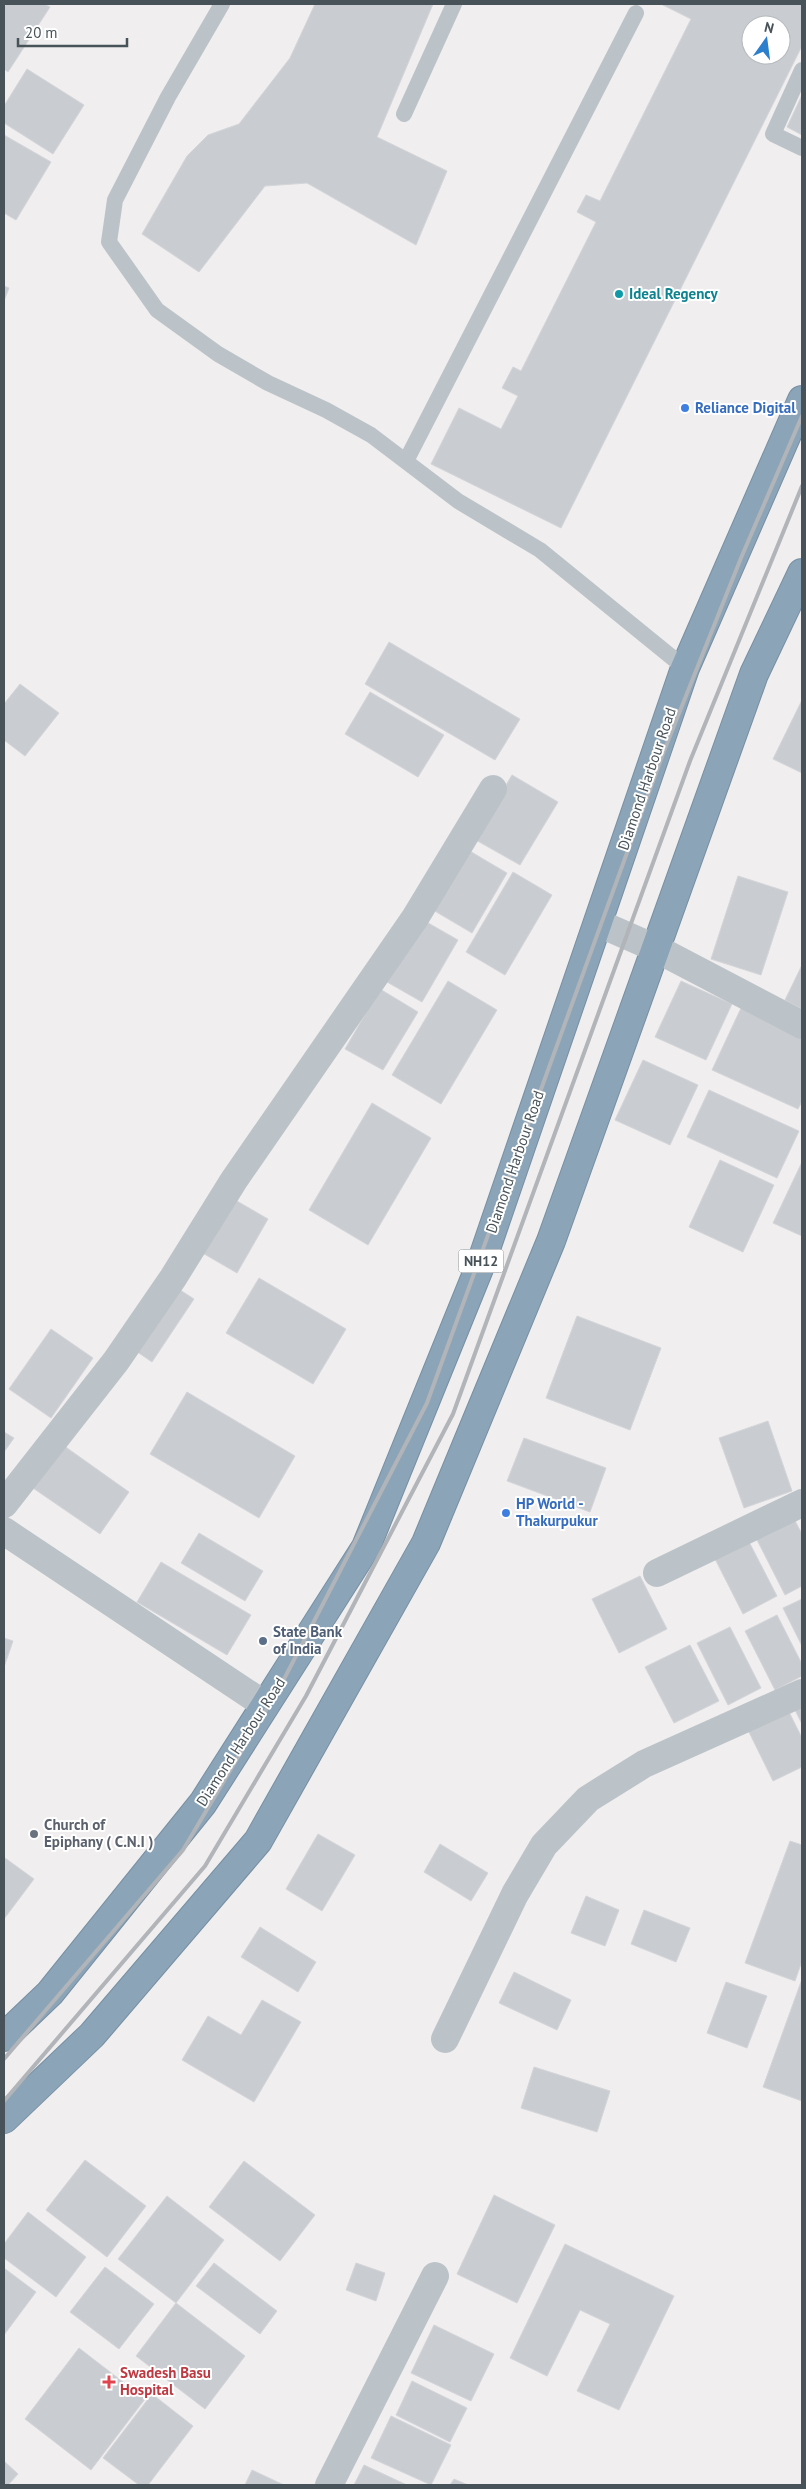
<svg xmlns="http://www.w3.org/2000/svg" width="806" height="2489" viewBox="0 0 806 2489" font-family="'PT Sans',sans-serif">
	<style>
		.building { fill: #c9ccd0; stroke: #d3d5d9; fill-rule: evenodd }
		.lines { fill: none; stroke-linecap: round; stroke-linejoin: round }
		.highway-casing { stroke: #768fa4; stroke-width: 30 }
		.lane { stroke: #bbc3c9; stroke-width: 16 }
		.street { stroke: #bbc3c9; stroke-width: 28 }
		.highway { stroke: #8ba4b8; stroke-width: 28 }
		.rail { stroke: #b1b4b8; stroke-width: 4 }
		.culture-dot { fill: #0f9aa8; stroke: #fff; stroke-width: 2 }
		.shop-dot { fill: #3f7fe0; stroke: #fff; stroke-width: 2 }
		.service-dot { fill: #5c6f8a; stroke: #fff; stroke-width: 2 }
		.worship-dot { fill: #6b7280; stroke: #fff; stroke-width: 2 }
		.health-dot { fill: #e0444e; stroke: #fff; stroke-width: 2 }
		.labels { text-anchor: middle; stroke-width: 4; stroke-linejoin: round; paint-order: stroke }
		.shield { fill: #fff; stroke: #7f878b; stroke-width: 1 }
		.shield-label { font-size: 14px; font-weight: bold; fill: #485359 }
		.culture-label { font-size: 15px; font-weight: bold; fill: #0d838f; stroke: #fff; text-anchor: start }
		.shop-label { font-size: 15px; font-weight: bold; fill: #366cbe; stroke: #fff; text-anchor: start }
		.street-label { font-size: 15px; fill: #485359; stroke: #fff }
		.service-label { font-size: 15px; font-weight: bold; fill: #4e5e75; stroke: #fff; text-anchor: start }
		.worship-label { font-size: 15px; font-weight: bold; fill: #5b616d; stroke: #fff; text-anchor: start }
		.health-label { font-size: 15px; font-weight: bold; fill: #be3a42; stroke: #fff; text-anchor: start }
	</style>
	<rect width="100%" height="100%" fill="#f0eeee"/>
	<path class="building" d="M6,4H44L50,7L8,72L4,69V8Z
		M315,4H433L377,137L447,171L416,245L307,183L265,186L199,272L142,234L187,156L208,135L239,124L290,58Z
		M661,4H802V46L561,528L431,464L459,408L501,429L518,396L502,388L513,367L521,371L596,222L577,212L586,195L600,201L691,19ZM751,25H781V55H751Z
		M27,69L84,105L53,154L4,123V106Z
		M802,95V135L787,127Z
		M4,135L51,162L16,220L4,213Z
		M4,286L9,288L4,301Z
		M389,642L520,719L495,760L365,684Z
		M20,684L59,713L25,756L4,740V704Z
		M370,692L444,735L418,777L345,734Z
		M802,700V773L773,759Z
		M512,775L558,802L520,865L474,839Z
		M468,850L507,873L472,933L433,910Z
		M513,872L552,895L505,975L466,952Z
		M738,876L788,892L761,975L711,959Z
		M423,920L458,940L422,1002L387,982Z
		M802,965V1009L785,1000Z
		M448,981L497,1010L441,1104L392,1075Z
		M681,981L732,1004L706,1060L655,1037Z
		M380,989L418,1012L383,1070L345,1049Z
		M741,1008L802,1036V1101L798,1109L712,1070Z
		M643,1060L698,1085L670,1145L615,1120Z
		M709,1090L799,1131L777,1178L687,1137Z
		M372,1103L431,1138L368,1245L309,1210Z
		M720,1160L774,1185L743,1252L689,1227Z
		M802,1162V1236L773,1223Z
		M230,1197L268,1219L237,1273L199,1251Z
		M259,1278L346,1329L313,1384L226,1333Z
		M174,1286L194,1299L152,1362L133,1349Z
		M577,1316L661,1348L630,1430L546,1398Z
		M51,1329L93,1358L51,1418L9,1389Z
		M187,1392L295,1456L259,1518L150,1454Z
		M768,1421L792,1491L744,1508L719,1438Z
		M4,1432L14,1438L4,1452Z
		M524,1438L606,1468L590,1512L507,1481Z
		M60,1443L129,1492L100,1534L30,1486Z
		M792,1515L802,1534V1586L785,1595L754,1534Z
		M199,1533L263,1571L245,1601L181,1563Z
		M746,1536L777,1596L743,1614L712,1553Z
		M161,1562L251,1615L227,1655L137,1602Z
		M640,1576L667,1629L619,1653L592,1599Z
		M802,1599V1646L783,1608Z
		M777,1615L802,1664V1676L775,1690L745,1631Z
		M730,1627L761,1688L728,1705L697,1643Z
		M4,1638L13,1641L4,1667Z
		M690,1645L719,1701L674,1723L645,1667Z
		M802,1699V1724L792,1704Z
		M786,1706L802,1738V1767L773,1781L746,1726Z
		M318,1834L355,1855L322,1911L286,1889Z
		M790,1841L802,1845V1961L795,1981L745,1963Z
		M440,1844L488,1873L471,1901L424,1872Z
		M5,1858L34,1879L4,1919V1860Z
		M586,1896L619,1910L605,1946L571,1933Z
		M644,1910L690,1928L676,1962L631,1944Z
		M260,1927L316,1962L298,1992L241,1957Z
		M514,1972L571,2000L557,2030L499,2003Z
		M802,1979V2101L763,2087Z
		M726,1982L767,1996L747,2048L707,2033Z
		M262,2000L301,2022L254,2102L182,2060L208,2016L241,2035Z
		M534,2067L610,2091L597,2132L521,2108Z
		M85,2160L146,2206L107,2257L46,2210Z
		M244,2161L315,2215L280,2261L209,2207Z
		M494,2195L555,2225L517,2303L457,2274Z
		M167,2196L224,2240L176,2303L118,2259Z
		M28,2212L86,2257L56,2297L4,2258V2244Z
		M565,2244L674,2296L619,2410L577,2391L610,2324L580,2310L547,2376L510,2358Z
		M214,2263L277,2311L260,2334L196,2286Z
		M356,2263L385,2273L376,2301L346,2290Z
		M105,2267L154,2304L119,2349L70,2312Z
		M4,2268L36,2292L4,2335Z
		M176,2303L245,2356L205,2409L136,2356Z
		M434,2325L494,2354L471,2401L411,2373Z
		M79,2348L145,2399L91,2470L25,2419Z
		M412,2381L467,2408L450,2442L396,2415Z
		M152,2394L193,2426L148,2485H139L103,2458Z
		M391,2416L451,2445L431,2485L371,2458Z
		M4,2461L18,2474L8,2485H4Z
		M364,2465L407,2485H354Z
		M252,2470L284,2485H245Z
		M454,2479L468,2485H450Z"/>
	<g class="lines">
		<defs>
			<path id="highway" d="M4,2037L50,1993L203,1803L366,1547L480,1266L685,668L802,400
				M4,2119L92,2035L258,1841L426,1543L551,1241L754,674L802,573"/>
		</defs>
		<use href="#highway" class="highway-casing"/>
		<path class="lane" d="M222,4L168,97L115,200L109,242L157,310L218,354L268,383L326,410L371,435L458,501L540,550L685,668
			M802,70L773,134L802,148
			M404,114L454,4
			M406,461L636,13"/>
		<path class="street" d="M598,923L655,948L802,1025
			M4,1504L116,1361L173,1278L234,1180L415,918L493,789
			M4,1531L265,1705
			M657,1573L802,1503
			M445,2039L515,1894L544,1845L588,1799L644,1764L802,1693
			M329,2485L435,2276"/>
		<use href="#highway" class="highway"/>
		<path class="rail" d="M4,2059L183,1850L282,1683L427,1403L664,751L741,558L802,416
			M4,2101L205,1866L306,1696L453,1414L690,761L802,486"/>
	</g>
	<circle class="culture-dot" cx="619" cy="294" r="5"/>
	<g class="shop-dot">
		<circle cx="685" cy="408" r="5"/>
		<circle cx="506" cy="1513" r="5"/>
	</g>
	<circle class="service-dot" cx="263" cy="1641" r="5"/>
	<circle class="worship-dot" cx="34" cy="1834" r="5"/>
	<path class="health-dot" d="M106.5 2374.5h5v5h5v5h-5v5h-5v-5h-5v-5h5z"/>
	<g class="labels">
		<rect class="shield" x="458.5" y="1249.5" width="45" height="23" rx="4"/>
		<g class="shield-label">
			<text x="481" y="1266">NH12</text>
		</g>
		<g class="culture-label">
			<text x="629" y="299">Ideal Regency</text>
		</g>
		<g class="shop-label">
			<text x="695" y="413">Reliance Digital</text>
			<text x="516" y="1509">HP World -<tspan x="516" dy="17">Thakurpukur</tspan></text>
		</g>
		<g class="street-label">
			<text transform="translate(647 779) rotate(-71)" y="5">Diamond Harbour Road</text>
			<text transform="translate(515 1162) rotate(-71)" y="5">Diamond Harbour Road</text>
			<text transform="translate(241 1742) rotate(-57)" y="5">Diamond Harbour Road</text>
		</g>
		<g class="service-label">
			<text x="273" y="1637">State Bank<tspan x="273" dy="17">of India</tspan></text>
		</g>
		<g class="worship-label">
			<text x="44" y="1830">Church of<tspan x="44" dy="17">Epiphany ( C.N.I )</tspan></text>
		</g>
		<g class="health-label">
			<text x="120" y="2378">Swadesh Basu<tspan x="120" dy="17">Hospital</tspan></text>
		</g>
	</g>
	<rect width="806" height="2489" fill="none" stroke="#485359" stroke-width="10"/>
	<g transform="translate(766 40) rotate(14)"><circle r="24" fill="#ffffff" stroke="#b6babd"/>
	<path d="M0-4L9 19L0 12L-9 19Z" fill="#2b7fcd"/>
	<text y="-8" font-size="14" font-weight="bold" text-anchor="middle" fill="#485359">N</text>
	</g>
	<path d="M18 38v8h109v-8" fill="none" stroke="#485359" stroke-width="2.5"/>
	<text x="25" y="38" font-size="15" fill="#485359" stroke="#ffffff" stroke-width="4" paint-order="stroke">20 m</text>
</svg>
